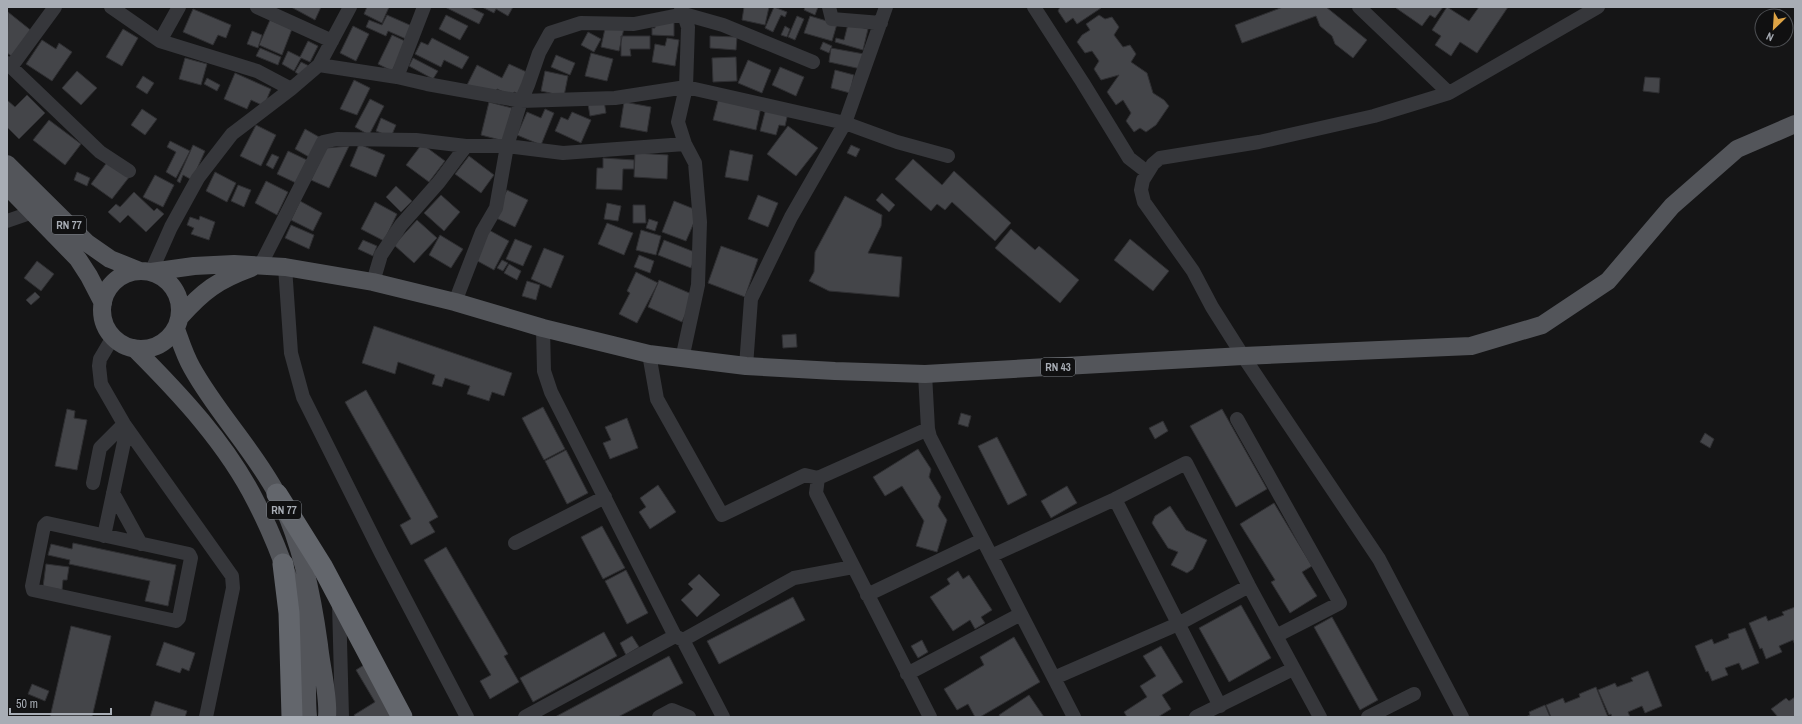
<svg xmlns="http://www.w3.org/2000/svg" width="1802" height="724" viewBox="0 0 1802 724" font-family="'Archivo Narrow',sans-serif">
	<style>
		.building { fill: #444549; stroke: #2f2f32 }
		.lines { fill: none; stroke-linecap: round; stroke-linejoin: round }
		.minor { stroke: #36373b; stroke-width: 14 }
		.major { stroke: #53555a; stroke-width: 18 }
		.highway { stroke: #63666c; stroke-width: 21 }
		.labels { text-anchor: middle; stroke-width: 3.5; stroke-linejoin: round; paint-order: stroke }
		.shield { fill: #101011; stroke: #7a7e84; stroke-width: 1 }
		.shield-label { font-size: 11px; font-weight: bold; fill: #a8adb5 }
	</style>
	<rect width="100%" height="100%" fill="#151516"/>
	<path class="building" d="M291,7H321L315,20Z
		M367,7H389L382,23L364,14Z
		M445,7H470L484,14L479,24Z
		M482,7H513L508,16L496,9L494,13Z
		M744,7H769L765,25L742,20Z
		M774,7L787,12L785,17L781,15L773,32L765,28Z
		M805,7H818L815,15L804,10Z
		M1060,7H1100L1101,8L1077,24L1073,18L1066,23L1058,11Z
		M1283,7H1326L1367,40L1353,58L1335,44L1332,36L1320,26L1316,16L1242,43L1235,25Z
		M1397,7H1443L1435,18L1430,15L1422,26L1396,8Z
		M1447,7L1469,21L1479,7H1508L1477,53L1460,42L1451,56L1435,45L1441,36L1432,30Z
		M193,9L231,25L226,38L218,35L213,45L183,32Z
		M8,12L33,32L13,57L7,53Z
		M387,15L412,26L406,39L388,31L386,36L366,27L369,20L382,25Z
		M446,15L468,26L460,40L439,29Z
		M1099,15L1105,19L1112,17L1119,27L1114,35L1123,47L1130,45L1136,54L1131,62L1147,73L1153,93L1164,100L1169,106L1156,125L1146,132L1140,128L1134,132L1126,121L1131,113L1123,100L1116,105L1107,92L1119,75L1101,80L1094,69L1099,61L1092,51L1085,53L1077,42L1082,35L1090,30L1086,24Z
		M797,16L804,19L795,40L788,37Z
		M810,16L837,24L832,41L804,33Z
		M270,20L292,29L282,55L259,45Z
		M655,20L674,22V36L652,35V28H655Z
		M606,24L624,28L619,51L601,47Z
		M848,24L868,29L863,50L835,42L836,38L844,40Z
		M353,26L369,34L356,61L340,53Z
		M785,26L790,29L787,37L781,35Z
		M123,29L138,38L122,66L106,57Z
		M252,31L262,35L258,48L247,44Z
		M588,32L601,39L594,52L581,45Z
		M392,35L407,42L392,71L378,64Z
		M621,36H650V49H630L631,56H621Z
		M710,36L737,37L736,50L710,48Z
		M432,38L469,57L462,69L444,60L441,67L415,54L421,42L428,45Z
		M667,38L679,40L675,66L652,62L655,44L665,46Z
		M42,40L56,49L59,43L72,52L52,81L26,64Z
		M308,41L318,46L310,62L301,58L294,71L282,64L288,51L300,57Z
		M823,42L832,46L829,53L820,49Z
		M260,48L281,57L278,65L256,56Z
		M831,48L864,54L861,69L829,62Z
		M591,53L613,59L607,81L585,76Z
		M556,55L575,63L570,75L551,67Z
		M736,57L737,81L713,82L712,58Z
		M185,58L207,64L201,85L179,79Z
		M413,58L438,71L433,79L409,66Z
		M748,60L771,70L762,93L738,83Z
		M301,62L309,66L303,77L295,72Z
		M509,64L531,74L521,95L514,92L512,96L497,89L495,94L466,87L477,65L502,78Z
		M780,67L804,77L796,96L772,85Z
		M835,70L854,75L850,93L831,88Z
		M77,71L97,88L81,105L62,88Z
		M545,71L568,76L564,96L541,91Z
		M235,73L271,89L264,106L251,100L247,109L224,99Z
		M143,76L154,83L147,94L136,87Z
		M1645,77L1660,78L1659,93L1643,91Z
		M207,78L220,85L217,91L204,84Z
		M354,80L370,88L357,115L340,109Z
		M27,95L45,113L19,139L7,127V100L15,107Z
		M719,97L761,107L756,130L713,120Z
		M370,99L384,106L369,135L355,127Z
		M604,101L606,113L590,116L588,104Z
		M489,102L512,108L504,141L481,135Z
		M624,102L651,107L647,132L620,127Z
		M766,108L788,113L785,126L779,125L776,135L760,131Z
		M142,109L157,119L145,135L131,125Z
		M545,109L554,113L541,145L517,135L527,112L541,118Z
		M572,112L591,120L581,143L555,131L561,117L568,120Z
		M381,118L396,125L391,137L376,131Z
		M49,120L81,144L65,165L33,140Z
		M256,125L276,135L261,166L240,156Z
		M788,126L818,148L796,176L767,154Z
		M305,129L319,137L309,157L295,149Z
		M170,141L190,151L176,178L166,172L176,152L167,147Z
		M359,144L385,155L376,177L350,166Z
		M422,144L445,161L429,182L406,165Z
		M193,145L205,151L192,180L183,175L180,183L177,181Z
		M851,145L860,149L856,157L847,153Z
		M349,146L329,188L311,180L326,148Z
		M730,150L753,155L748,181L725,177Z
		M288,151L307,160L296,183L277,174Z
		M635,153L668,155L667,179L634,177Z
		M272,154L279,157L273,169L266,165Z
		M469,156L494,175L481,193L455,174Z
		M603,158L634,160V169H623L622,190L596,189L597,168H603Z
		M913,159L942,185L954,171L1011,223L995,241L952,202L945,210L937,204L931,211L895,179Z
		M108,161L130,176L112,199L91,184Z
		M77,172L90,178L87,186L74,180Z
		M215,172L236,183L227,202L206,191Z
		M155,175L174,185L163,207L143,197Z
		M266,181L288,192L277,215L255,203Z
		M238,185L251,190L244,207L231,201Z
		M396,186L412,201L401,212L386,197Z
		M507,190L528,200L515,227L494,217Z
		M134,192L154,211L157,208L164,214L146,232L128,215L120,223L108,212L116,204L120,207Z
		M882,193L895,205L889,212L876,200Z
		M441,195L460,212L444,231L424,213Z
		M758,195L778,203L768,227L748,219Z
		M845,196L882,215L881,226L868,253L902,257L899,297L829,291L809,281L814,272L815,252Z
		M300,201L322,213L313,231L291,220Z
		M674,201L699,211L686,241L662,232Z
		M375,202L397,214L384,241L361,229Z
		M607,203L621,206L618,221L604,219Z
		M633,205H645L646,223H633Z
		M200,216L215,222L209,240L191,234L194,228L187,225L190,217L199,220Z
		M649,219L658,222L655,231L646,228Z
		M417,220L437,238L414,263L394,245Z
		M607,223L633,233L624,255L598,244Z
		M291,225L314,235L309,249L285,238Z
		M487,229L509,241L494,270L472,258Z
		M1011,229L1035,250L1039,246L1079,280L1060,303L995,248Z
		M641,230L661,236L656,255L636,250Z
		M440,235L463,249L451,268L429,255Z
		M515,239L532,246L523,266L506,259Z
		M1130,239L1169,271L1153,291L1114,260Z
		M363,240L377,246L373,256L358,249Z
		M664,240L697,253L691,268L658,255Z
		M721,246L758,259L745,297L708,283Z
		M544,248L564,256L551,288L531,279Z
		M639,255L654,261L650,273L634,267Z
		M502,260L508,263L503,271L497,268Z
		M37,261L54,274L41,291L24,278Z
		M509,264L521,271L517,280L504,273Z
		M636,272L658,283L637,323L619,314L630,293L627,291Z
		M659,280L694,295L682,322L648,307Z
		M527,281L540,285L536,300L522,296Z
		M35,292L40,297L31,305L26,300Z
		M374,326L512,373L504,396L492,392L489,401L467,394L470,386L445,378L442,387L432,384L435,375L398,362L395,374L362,363Z
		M796,334L797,347L783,348L782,335Z
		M366,390L438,517L429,522L435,532L411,545L400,525L411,519L345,402Z
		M543,407L565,449L544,460L522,418Z
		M67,409L75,411L74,418L87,420L77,470L55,466Z
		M1222,409L1267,489L1236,507L1190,426Z
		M961,413L971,416L968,427L958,424Z
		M627,418L638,448L610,459L603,443L611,440L605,427Z
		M1163,421L1168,431L1155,439L1149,428Z
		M1705,433L1714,439L1710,448L1700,442Z
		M997,437L1027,495L1008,505L978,446Z
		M918,449L931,469L929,477L941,497L938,506L947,520L937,552L916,546L924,521L902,486L885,496L873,477Z
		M566,450L588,493L567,504L545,461Z
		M658,485L676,512L650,529L639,512L646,507L640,498Z
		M1067,486L1077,503L1051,518L1041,501Z
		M1274,503L1312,566L1302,572L1317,596L1290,613L1271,582L1275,580L1240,524Z
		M1170,506L1186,530L1207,540L1193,569L1187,573L1171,565L1178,552L1168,548L1152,523L1155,516Z
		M602,526L625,568L603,579L581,537Z
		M73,543L176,565L168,606L145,601L150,581L69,564L70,560L48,555L51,544L72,549Z
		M446,547L508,654L504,656L519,682L490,699L480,681L491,675L424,560Z
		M46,564L69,567L67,580H63L62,590L43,587Z
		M626,570L648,613L627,624L605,581Z
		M958,571L963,579L969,575L992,610L981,617L985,623L975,629L970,620L953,631L930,597L950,584L947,579Z
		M699,574L720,595L697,617L681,600L693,589L688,584Z
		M793,597L805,620L719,664L707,641Z
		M1241,605L1271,658L1229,682L1199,628Z
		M1795,607V645L1793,640L1779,646L1782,652L1766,659L1762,648L1760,649L1749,623L1766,616L1768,621L1784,615L1782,612Z
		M1332,617L1378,700L1360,710L1314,627Z
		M71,626L111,636L92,717H50Z
		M1745,628L1759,663L1742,670L1739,663L1725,668L1728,675L1712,681L1708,671L1706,672L1695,646L1712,639L1714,644L1729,638L1728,634Z
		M604,632L617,656L533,702L520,678Z
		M632,636L639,647L626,655L620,643Z
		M1014,637L1040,682L980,717H975L968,704L957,710L944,689L984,665L980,657Z
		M922,640L928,652L918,658L911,646Z
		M164,642L195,653L189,671L182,668L180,673L156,665Z
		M1161,646L1183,682L1162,695L1171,709L1158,717H1127L1124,712L1147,697L1140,686L1156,676L1143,656Z
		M669,656L683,683L618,717H555Z
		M364,665L395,717H355L354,715L375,702L356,670Z
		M1648,671L1662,706L1645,713L1642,706L1628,712L1630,717H1612L1611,714L1609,715L1598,690L1615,683L1617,687L1633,681L1631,678Z
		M32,684L49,691L45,701L28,694Z
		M1596,687L1608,717H1551L1546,705L1563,698L1565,703L1580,697L1579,694Z
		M1029,695L1044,717H1000L999,715Z
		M1795,697V717H1778L1771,709L1786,698L1789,701Z
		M155,701L187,711L185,717H150Z
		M1545,705L1550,717H1526L1530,715L1529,712Z"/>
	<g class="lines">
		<path class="minor" d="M111,7L160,41L257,71L291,89
			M257,7L332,41
			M681,7L688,27L686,87L678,122L685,144L695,163L700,222L698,285L682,359
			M829,7L832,19L881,23
			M1034,7L1083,83L1129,158L1147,172
			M1359,7L1449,93
			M160,41L179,7
			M7,63L100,152L129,171
			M319,65L397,77L427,84L521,101L615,98L686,87L845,123L897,142L948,156
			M11,67L55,7
			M397,77L424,7
			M7,221L33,212
			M260,266L323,142L337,139L416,140L466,146H507L563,153L685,144
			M285,267L291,353L303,397L381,553L467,717
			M151,272L171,227L198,178L232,134L291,89L319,65L350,7
			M373,282L381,255L401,225L439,182L466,146
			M455,302L482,232L496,208L507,146L521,101L528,85L539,53L550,33L581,23L634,24L684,14L723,25L813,62
			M543,328L544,371L551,392L675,636L683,640L723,717
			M113,337L100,359L99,366L101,384L124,424L232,576L233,588L206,717
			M649,354L657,399L722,515L805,475L818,478
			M746,366L751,299L791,217L845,123L886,7
			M925,374L928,429L930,437L1074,717
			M1237,419L1340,603L1276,636
			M928,429L818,478L816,493L930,717
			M93,483L100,448L124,424
			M113,493L141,544
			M1115,499L1220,706
			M47,523L189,554L191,558L179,618L176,621L33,590L32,586L44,526Z
			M104,536L127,428
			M515,543L605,497
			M991,556L1115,499L1186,463L1249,586L1320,717
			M867,595L982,540
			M339,603L342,717
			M683,640L794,578L853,567
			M907,674L1021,614
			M1054,678L1178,624L1249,586
			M525,717L675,636
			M659,717L672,710L689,717
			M1196,717L1293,669
			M1368,717L1414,694
			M1462,717L1379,559L1243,356L1212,307L1193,271L1144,202L1141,190L1143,180L1153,164L1160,158L1259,142L1374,116L1449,93L1598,7"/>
		<path class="major" d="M7,164L87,243L110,259L140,271
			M7,186L78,259L89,276L103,303
			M102 310a39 39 0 1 1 78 0a39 39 0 1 1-78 0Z
			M151,272L194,266L234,264L285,267L373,282L455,302L543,328L649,354L746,366L835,371L925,374L1243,356L1471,346L1542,325L1608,281L1672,206L1737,149L1795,124
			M180,317C203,291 218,280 251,268
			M176,329C181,343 185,356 192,368C217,413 253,449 277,494C301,540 312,594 319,645C321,666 329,697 327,717
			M134,348C180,394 227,444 256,502C269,527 280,554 289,580C293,593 300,607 303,620C310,652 305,685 308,717"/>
		<path class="highway" d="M277,494L322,566L402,717
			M283,564L289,613L292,717"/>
	</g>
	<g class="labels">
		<g class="shield">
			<rect x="52" y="216" width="34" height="18" rx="3"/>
			<rect x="1041" y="358" width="34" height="18" rx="3"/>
			<rect x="267" y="501" width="34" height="18" rx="3"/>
		</g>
		<g class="shield-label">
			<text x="69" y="229">RN 77</text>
			<text x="1058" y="371">RN 43</text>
			<text x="284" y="514">RN 77</text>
		</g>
	</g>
	<rect width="1802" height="724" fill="none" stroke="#a8adb5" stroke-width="16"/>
	<g transform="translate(1774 28) rotate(205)"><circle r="19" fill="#101011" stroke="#4d4f53"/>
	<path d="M0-3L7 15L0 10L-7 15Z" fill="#dfa445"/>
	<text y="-6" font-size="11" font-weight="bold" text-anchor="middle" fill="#a8adb5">N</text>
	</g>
	<path d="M10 708v6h101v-6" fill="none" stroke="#a8adb5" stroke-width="2"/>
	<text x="16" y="708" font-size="12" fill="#a8adb5" stroke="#101011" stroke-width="3" paint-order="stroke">50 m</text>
</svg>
